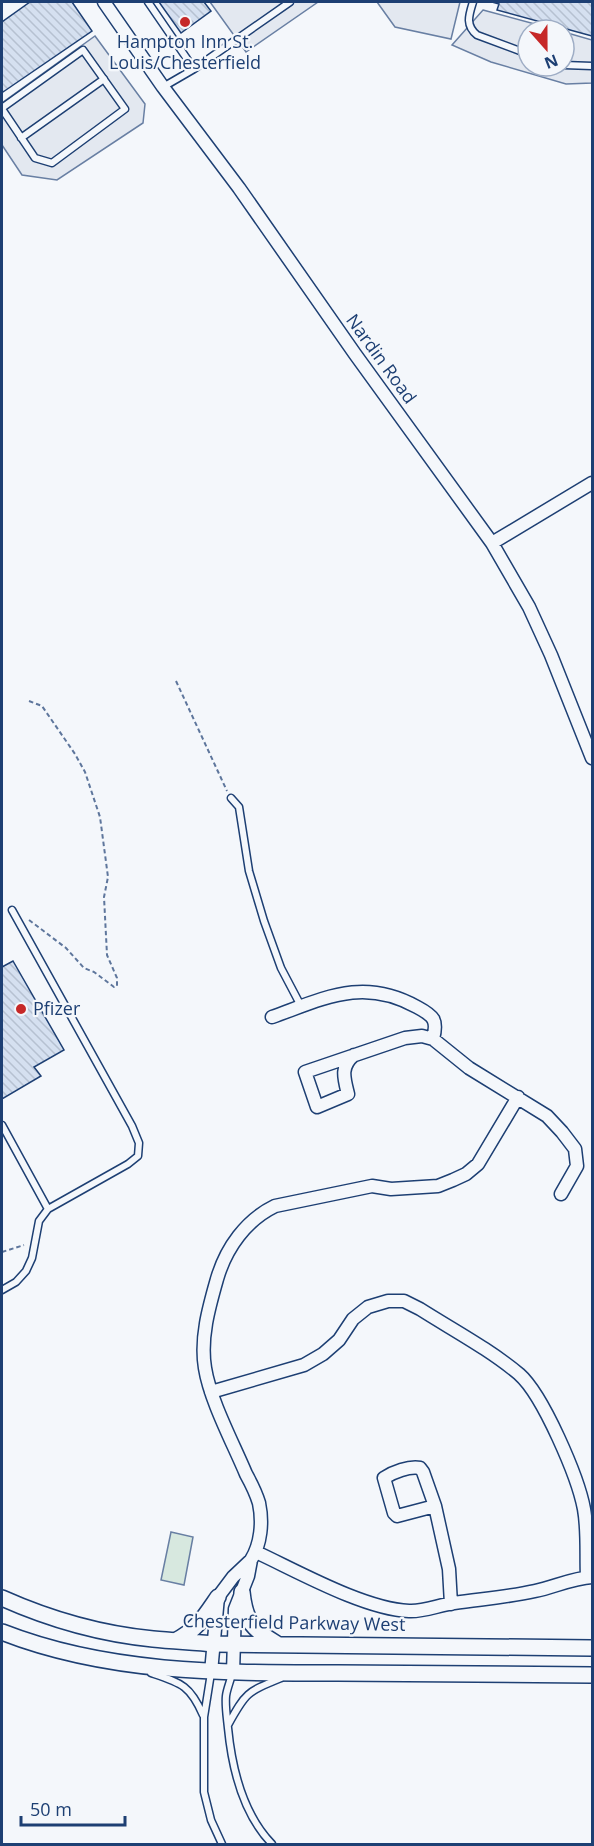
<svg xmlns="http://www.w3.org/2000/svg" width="594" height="1846" viewBox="0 0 594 1846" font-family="'Open Sans',sans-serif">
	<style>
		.garden { fill: #d7e8df; stroke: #687fa3; stroke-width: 1.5 }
		.parking { fill: #e3e8f0; stroke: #687fa3; stroke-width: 1.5 }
		.building { fill: url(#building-back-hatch); stroke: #1d3f73; stroke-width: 1.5 }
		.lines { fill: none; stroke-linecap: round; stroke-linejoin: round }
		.service-casing { stroke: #1d3f73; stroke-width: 9 }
		.minor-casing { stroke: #1d3f73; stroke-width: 15 }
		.tertiary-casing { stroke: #1d3f73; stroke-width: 18 }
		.path { stroke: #5e769c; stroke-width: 2; stroke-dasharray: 4.5 3; stroke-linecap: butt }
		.service { stroke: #f4f7fb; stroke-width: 6 }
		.minor { stroke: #f4f7fb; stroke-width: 12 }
		.tertiary { stroke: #f4f7fb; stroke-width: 15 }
		.poi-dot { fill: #c62828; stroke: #f4f7fb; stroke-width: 2 }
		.labels { text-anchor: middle; stroke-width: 4.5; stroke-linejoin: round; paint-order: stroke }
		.poi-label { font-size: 18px; fill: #1d3f73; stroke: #f4f7fb }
		.street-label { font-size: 18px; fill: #1d3f73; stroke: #f4f7fb }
	</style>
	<defs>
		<pattern id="building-back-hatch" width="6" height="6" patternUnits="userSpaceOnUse" patternTransform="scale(1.5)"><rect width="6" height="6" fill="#d5e0f0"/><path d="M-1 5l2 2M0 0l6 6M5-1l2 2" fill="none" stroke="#b6c1d1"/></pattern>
	</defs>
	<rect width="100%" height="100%" fill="#f4f7fb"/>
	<path class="garden" d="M171,1532L193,1537L184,1585L161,1580Z"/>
	<path class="parking" d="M210,2H318L246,52Z
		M377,2H460L451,39L395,27Z
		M483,10L557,30H528V66H564V32L592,40V83L566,84L491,62L452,45Z
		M95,36L145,104L143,123L57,180L22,175L2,145V103Z"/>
	<path class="building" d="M30,2H72L92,31L3,92L2,90V22Z
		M159,2H204L211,11L181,33Z
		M492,2H592V36L497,10L499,4Z
		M13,961L64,1050L34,1067L41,1076L2,1099V967Z"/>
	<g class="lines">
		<defs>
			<path id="service" d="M148,2L194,69
				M473,2C469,15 465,25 477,35L528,54
				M564,65L592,66
				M163,87L194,69L290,2
				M2,108L83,50L125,109L52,163L35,158L2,109
				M21,138L104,79
				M231,798L239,807L249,871L264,921L281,968L301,1006
				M12,910L132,1126L139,1143L138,1156L128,1164L48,1209
				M2,1125L48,1209L39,1221L32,1258L26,1271L16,1282L2,1290
				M151,1673C181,1683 190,1685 203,1715
				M211,1673L204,1717V1792L211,1820L222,1844
				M232,1673C231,1680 227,1688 226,1696C225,1706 227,1718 228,1728C232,1769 243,1814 272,1844
				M228,1725C246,1692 247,1692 281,1678"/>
			<path id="minor" d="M104,2L163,87L239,188L355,354L492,543L529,607L551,655L592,758
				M492,543L592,483
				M272,1017C325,998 363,977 417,1007C434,1016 438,1020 433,1039
				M354,1055C340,1067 344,1078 348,1094L317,1107L305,1072L405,1038L422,1036L433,1039L469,1068L547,1116L562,1132L575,1149L577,1166L561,1194
				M211,1392L304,1365L323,1354L339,1340L353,1319L368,1307L388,1301H404L420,1309C453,1330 489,1349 519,1374C543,1395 578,1477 584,1509C588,1531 586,1555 587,1577
				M435,1506L397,1516L394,1513L384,1478C393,1472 409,1466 420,1468L423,1472L435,1506L449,1569L451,1604
				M256,1552C297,1571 364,1609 409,1611C423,1612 439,1605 454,1603C481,1599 508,1597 535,1591C554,1587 573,1578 592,1577
				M251,1560C261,1544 263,1522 259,1503C256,1493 251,1483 246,1474C233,1443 210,1400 205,1368C200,1338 209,1307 217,1279C226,1248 246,1220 275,1206L372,1186L391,1189L438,1186L453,1180L466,1174L478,1164L518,1097
				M211,1672L218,1597L233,1577L251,1560L248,1576L235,1609L233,1672"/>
			<path id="tertiary" d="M242,1592C245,1621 252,1629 277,1644
				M2,1598C49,1619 102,1634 153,1639C173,1641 194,1642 214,1644L592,1648
				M2,1632C109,1674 224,1673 338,1673C423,1674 508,1674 592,1675
				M175,1641C197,1630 205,1616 218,1597"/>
		</defs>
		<use href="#service" class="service-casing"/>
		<use href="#minor" class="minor-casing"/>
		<use href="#tertiary" class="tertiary-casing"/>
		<path class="path" d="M176,681L227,791
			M29,701L42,706L75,754L85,772L100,817L108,877L104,897L107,955L117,978V986L114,987L94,972L84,968L66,948L29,920
			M2,1252L24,1245"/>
		<use href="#service" class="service"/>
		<use href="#minor" class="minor"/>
		<use href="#tertiary" class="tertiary"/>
	</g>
	<g class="poi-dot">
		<circle cx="185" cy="22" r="6"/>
		<circle cx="21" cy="1009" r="6"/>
	</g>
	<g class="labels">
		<g class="poi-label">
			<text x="185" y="48">Hampton Inn St.<tspan x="185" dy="21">Louis/Chesterfield</tspan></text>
			<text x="33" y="1015" text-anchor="start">Pfizer</text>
		</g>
		<g class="street-label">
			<text transform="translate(381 359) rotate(54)" y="6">Nardin Road</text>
			<text transform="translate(294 1623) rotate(1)" y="6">Chesterfield Parkway West</text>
		</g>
	</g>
	<rect width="594" height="1846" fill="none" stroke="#1d3f73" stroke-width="6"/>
	<g transform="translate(546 48) rotate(159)"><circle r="28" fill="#f4f7fb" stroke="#9eadc5" stroke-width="1.5"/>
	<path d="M0-4.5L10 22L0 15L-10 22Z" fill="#c62828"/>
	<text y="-9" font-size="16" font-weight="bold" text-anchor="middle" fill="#1d3f73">N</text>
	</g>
	<path d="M21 1816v9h104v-9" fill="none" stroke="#1d3f73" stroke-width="3"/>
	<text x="30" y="1816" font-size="18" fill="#1d3f73" stroke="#f4f7fb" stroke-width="4.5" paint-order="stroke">50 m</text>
</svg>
